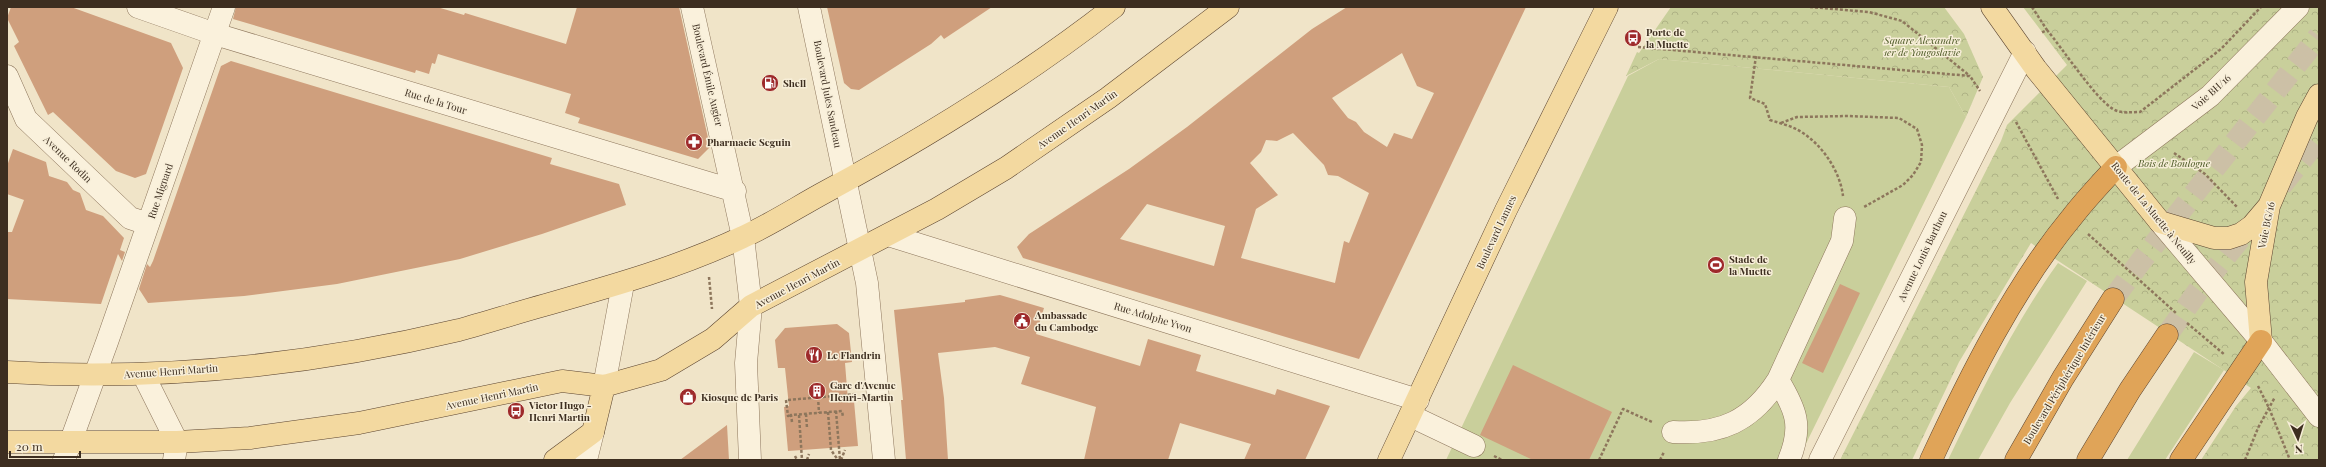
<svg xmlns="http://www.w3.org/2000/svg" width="2326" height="467" viewBox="0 0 2326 467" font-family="'Playfair Display',serif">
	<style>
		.grass { fill: #c9cf9b }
		.park { fill: url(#park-crowns) }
		.building { fill: #cf9f7d; fill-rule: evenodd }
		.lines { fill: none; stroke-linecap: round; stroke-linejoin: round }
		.highway-tunnel { stroke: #ccc0a6; stroke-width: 22; stroke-dasharray: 22 11; stroke-linecap: butt }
		.minor-casing { stroke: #8d765c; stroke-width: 23 }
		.major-casing { stroke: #5b4430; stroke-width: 23 }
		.highway-casing { stroke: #5b4430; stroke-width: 23 }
		.path { stroke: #8d765c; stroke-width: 2.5; stroke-dasharray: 3 2; stroke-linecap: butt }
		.minor { stroke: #faf1dc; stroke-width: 22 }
		.major { stroke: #f3d9a0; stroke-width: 22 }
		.highway { stroke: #e0a458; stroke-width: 22 }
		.labels { text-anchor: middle; stroke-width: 3; stroke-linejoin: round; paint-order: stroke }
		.poi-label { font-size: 10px; font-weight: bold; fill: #3d2e20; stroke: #f7eed8; text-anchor: start }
		.park-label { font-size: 10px; font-style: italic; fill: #4d5a26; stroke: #f7eed8 }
		.street-label { font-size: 10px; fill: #3d2e20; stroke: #f7eed8 }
	</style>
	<defs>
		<pattern id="park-crowns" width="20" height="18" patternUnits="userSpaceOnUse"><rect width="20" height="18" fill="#c9cf9b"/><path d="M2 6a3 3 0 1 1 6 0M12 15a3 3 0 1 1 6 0" fill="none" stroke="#aeb285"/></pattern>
	</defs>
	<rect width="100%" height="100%" fill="#f0e4c8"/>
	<path class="grass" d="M1659,59L1949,87L1966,117L1798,460H1446L1628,76Z
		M2058,263L2087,281L2010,403L1978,460H1948C1981,392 2014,324 2058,263Z
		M2194,352L2224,370L2165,460H2127Z"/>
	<path class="park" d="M1671,7H1944L1964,34L1983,77L1966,117L1949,87L1659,59L1626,76L1637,52L1639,53Z
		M2023,7H2319V460H2201L2236,406L2251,388L2031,243L1959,362L1912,460H1840L2001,141L2007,125L2067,65Z"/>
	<path class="building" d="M11,7H71L171,43L183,68L146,174L135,178L116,171L53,112L48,115L14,46L19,42L7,18Z
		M236,7H437L464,15L465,13L566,44L577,7H679L710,147L698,159L578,123L580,118L565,113L571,94L438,54L435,64L432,63L429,74L416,70L415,73L233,19Z
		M827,7H992L944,39L941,35L931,44L859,90L851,89L844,83Z
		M1347,7H1526L1359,359L1023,258L1017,247L1029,234L1129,169L1187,127L1312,29ZM1402,53L1417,86L1434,93L1412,139L1394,133L1387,147L1364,132L1356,122L1348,118L1332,98ZM1293,133L1324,165L1328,175L1338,176L1369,193L1349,243L1344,241L1335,283L1241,258L1256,209L1278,195L1250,163L1261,152L1266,140L1277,141ZM1147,204L1225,226L1214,266L1120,239Z
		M231,61L552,158L550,164L619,184L626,205L542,234L460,259L337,284L244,296L148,303L139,289L147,264L150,267L153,261L221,66Z
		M13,149L46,162L49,176L67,182L73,190L80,193L86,210L103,216L124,238L120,250L125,252L122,261L118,254L101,304L7,299V232H12L24,200L7,194V166Z
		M1840,284L1860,293L1823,373L1802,363Z
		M1000,295L1044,308L1036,334L1140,366L1148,339L1201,355L1196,371L1275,395L1277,389L1330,406L1305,460H1244L1251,444L1180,423L1168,460H1084L1096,407L1021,384L1030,357L995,347L938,353L944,398L948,460H906L901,400H903L894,310L965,302V300Z
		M837,324L849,333L852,362L845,363L848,401H854L858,446L788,451L784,407L789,406L785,368H778L775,340L785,328Z
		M1513,365L1612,412L1589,460H1533L1480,435Z
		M727,425L729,460H680Z"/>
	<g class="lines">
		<path class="highway-tunnel" d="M2281,186L2319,138
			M2113,299L2141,261L2319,36
			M2167,335L2198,291L2250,226"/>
		<defs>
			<path id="minor" d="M138,7L215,34L735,191
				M692,7L743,237L751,306L746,363L750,460
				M809,7L867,283L884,460
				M7,76L26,119L130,218L148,224
				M2116,167L2210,96L2298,7
				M2160,222L2261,341L2319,416
				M888,235L1418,400
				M143,374L177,442L174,460
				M1778,380C1796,410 1803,426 1789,460
				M604,386L623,284
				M1411,416L1474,446
				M1673,432C1721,435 1752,421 1778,380L1842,241L1845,218
				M64,460L107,342L224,7
				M586,460L593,432
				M1820,460L2025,52"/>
			<path id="major" d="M1992,7L2036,69L2160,222L2214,238H2229L2241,234L2252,226L2269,206
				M2261,341L2256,282L2269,206L2307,117L2319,95
				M7,372C157,381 312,365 459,330C488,322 516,313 545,305C612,286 680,267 743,237C772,224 799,206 827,191C927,137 1024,77 1114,7
				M7,442H177L250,438L359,423L562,381L604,386L661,370L713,339L751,306L937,209L1006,168L1108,98L1228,7
				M555,460L593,432L604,386
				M1389,460L1506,210L1607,7"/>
			<path id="highway" d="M1931,460C1969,378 2014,287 2072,217C2086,199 2101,183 2116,167
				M2016,460L2063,378L2113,299
				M2088,460L2130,390L2167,335
				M2181,460L2261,341"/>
		</defs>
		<use href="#minor" class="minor-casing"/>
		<use href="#major" class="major-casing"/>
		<use href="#highway" class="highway-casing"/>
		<path class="path" d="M1810,7L1869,12L1902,21L1970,76
			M2032,7L2047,30L2041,33
			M2047,30C2063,49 2094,97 2113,109C2121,114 2130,112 2140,112L2221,49L2261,7
			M1638,47L1970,76L1980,91
			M1756,56L1750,98L1765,104L1770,120C1779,123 1788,125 1796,129C1820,141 1840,170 1843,196
			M2016,122L2058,199
			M1781,123L1797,117L1848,116L1899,118L1917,129L1922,145L1921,162L1913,175L1903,185L1864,207
			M2174,153L2205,174L2238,208
			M2088,234L2176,313
			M709,277L712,309
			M2187,323L2225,355
			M2258,386L2269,408L2290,460
			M818,397L819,413
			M786,400L788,416L791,415
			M788,400L856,394
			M836,411L840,460
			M828,412L831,450L838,460
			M806,414L807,428
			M799,415L802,460
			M792,422L791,415L842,411L843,417
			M795,456L797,460
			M1494,456L1502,460
			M807,460L809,454
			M841,460L845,450
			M1599,460L1623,409L1652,422
			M1660,460L1664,452
			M2245,460L2258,428L2275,397"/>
		<use href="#minor" class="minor"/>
		<use href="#major" class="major"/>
		<use href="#highway" class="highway"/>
	</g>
	<defs>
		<symbol id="bus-disc" viewBox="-11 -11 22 22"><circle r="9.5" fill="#9e2a2b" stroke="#f7eed8"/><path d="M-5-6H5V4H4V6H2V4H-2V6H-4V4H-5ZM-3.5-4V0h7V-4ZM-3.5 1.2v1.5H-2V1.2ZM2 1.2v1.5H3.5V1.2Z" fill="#fff"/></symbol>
		<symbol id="fuel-disc" viewBox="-11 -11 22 22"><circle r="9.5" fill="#9e2a2b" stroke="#f7eed8"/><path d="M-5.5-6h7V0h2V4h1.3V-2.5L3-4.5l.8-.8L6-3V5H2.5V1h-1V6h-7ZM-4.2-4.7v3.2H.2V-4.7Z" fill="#fff"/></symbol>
		<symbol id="pharmacy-disc" viewBox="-11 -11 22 22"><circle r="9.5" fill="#9e2a2b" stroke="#f7eed8"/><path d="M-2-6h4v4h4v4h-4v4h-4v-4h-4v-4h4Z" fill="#fff"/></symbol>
		<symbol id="stadium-disc" viewBox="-11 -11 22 22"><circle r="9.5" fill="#9e2a2b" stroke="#f7eed8"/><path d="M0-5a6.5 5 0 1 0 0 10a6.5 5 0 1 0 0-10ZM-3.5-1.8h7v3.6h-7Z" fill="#fff"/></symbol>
		<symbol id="civic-disc" viewBox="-11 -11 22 22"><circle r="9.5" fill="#9e2a2b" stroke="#f7eed8"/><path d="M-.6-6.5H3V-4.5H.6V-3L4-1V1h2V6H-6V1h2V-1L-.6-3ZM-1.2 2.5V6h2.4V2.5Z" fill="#fff"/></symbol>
		<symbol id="restaurant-disc" viewBox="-11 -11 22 22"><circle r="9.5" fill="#9e2a2b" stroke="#f7eed8"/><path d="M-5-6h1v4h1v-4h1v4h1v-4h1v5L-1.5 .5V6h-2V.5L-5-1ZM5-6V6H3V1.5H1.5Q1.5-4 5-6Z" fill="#fff"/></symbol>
		<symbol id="building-disc" viewBox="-11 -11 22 22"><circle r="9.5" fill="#9e2a2b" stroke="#f7eed8"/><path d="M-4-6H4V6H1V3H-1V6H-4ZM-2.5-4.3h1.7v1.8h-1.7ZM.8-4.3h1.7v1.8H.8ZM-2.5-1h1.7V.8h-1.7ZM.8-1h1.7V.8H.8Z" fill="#fff"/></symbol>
		<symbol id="shop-disc" viewBox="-11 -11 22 22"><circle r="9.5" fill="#9e2a2b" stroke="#f7eed8"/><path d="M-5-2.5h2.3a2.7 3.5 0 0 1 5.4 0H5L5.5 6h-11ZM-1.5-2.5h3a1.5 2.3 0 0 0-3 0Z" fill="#fff"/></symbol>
	</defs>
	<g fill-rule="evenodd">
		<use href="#bus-disc" x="1623" y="28" width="20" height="20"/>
		<use href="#fuel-disc" x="760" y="73" width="20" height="20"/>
		<use href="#pharmacy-disc" x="684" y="132" width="20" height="20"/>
		<use href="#stadium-disc" x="1706" y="255" width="20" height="20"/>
		<use href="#civic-disc" x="1012" y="311" width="20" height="20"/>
		<use href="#restaurant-disc" x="804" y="345" width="20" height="20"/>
		<use href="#building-disc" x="807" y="381" width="20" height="20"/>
		<use href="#shop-disc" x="678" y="387" width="20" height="20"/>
		<use href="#bus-disc" x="506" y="401" width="20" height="20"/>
	</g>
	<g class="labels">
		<g class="poi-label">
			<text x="1646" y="36">Porte de<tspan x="1646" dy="12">la Muette</tspan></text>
			<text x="783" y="87">Shell</text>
			<text x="707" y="146">Pharmacie Seguin</text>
			<text x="1729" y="263">Stade de<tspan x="1729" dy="12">la Muette</tspan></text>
			<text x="1035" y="319">Ambassade<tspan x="1035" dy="12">du Cambodge</tspan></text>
			<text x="827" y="359">Le Flandrin</text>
			<text x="830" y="389">Gare d'Avenue<tspan x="830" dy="12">Henri-Martin</tspan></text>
			<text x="701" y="401">Kiosque de Paris</text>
			<text x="529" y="409">Victor Hugo -<tspan x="529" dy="12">Henri Martin</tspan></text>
		</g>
		<g class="park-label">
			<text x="1922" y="44">Square Alexandre<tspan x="1922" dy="12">1er de Yougoslavie</tspan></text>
			<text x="2174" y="167">Bois de Boulogne</text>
		</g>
		<g class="street-label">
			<text transform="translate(708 75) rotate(77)" y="4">Boulevard Émile Augier</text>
			<text transform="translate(2211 92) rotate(-42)" y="4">Voie BH/16</text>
			<text transform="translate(828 94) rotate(79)" y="4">Boulevard Jules Sandeau</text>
			<text transform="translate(436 101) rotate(17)" y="4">Rue de la Tour</text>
			<text transform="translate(1077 119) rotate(-35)" y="4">Avenue Henri Martin</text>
			<text transform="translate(68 159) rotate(44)" y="4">Avenue Rodin</text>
			<text transform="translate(160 191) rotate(-71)" y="4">Rue Mignard</text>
			<text transform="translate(2154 213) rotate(51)" y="4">Route de La Muette à Neuilly</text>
			<text transform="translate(2266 225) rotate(-78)" y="4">Voie BG/16</text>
			<text transform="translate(1496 232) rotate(-65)" y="4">Boulevard Lannes</text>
			<text transform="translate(1922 256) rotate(-64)" y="4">Avenue Louis Barthou</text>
			<text transform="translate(797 283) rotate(-28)" y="4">Avenue Henri Martin</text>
			<text transform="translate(1153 317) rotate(17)" y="4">Rue Adolphe Yvon</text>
			<text transform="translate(171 371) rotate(-4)" y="4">Avenue Henri Martin</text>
			<text transform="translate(2064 379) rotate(-59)" y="4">Boulevard Périphérique Intérieur</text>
			<text transform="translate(492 396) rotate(-12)" y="4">Avenue Henri Martin</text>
		</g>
	</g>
	<rect width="2326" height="467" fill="none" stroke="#3d2e20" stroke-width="16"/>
	<g transform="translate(2298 439) rotate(176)" stroke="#f7eed8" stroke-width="3" paint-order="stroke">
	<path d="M0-3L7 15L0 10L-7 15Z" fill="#3d2e20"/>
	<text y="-6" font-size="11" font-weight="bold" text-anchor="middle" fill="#3d2e20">N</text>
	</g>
	<path d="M10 451v6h70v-6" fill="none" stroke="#3d2e20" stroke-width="2"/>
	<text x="16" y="451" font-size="12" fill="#3d2e20" stroke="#f7eed8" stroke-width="3" paint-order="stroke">20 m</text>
</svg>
